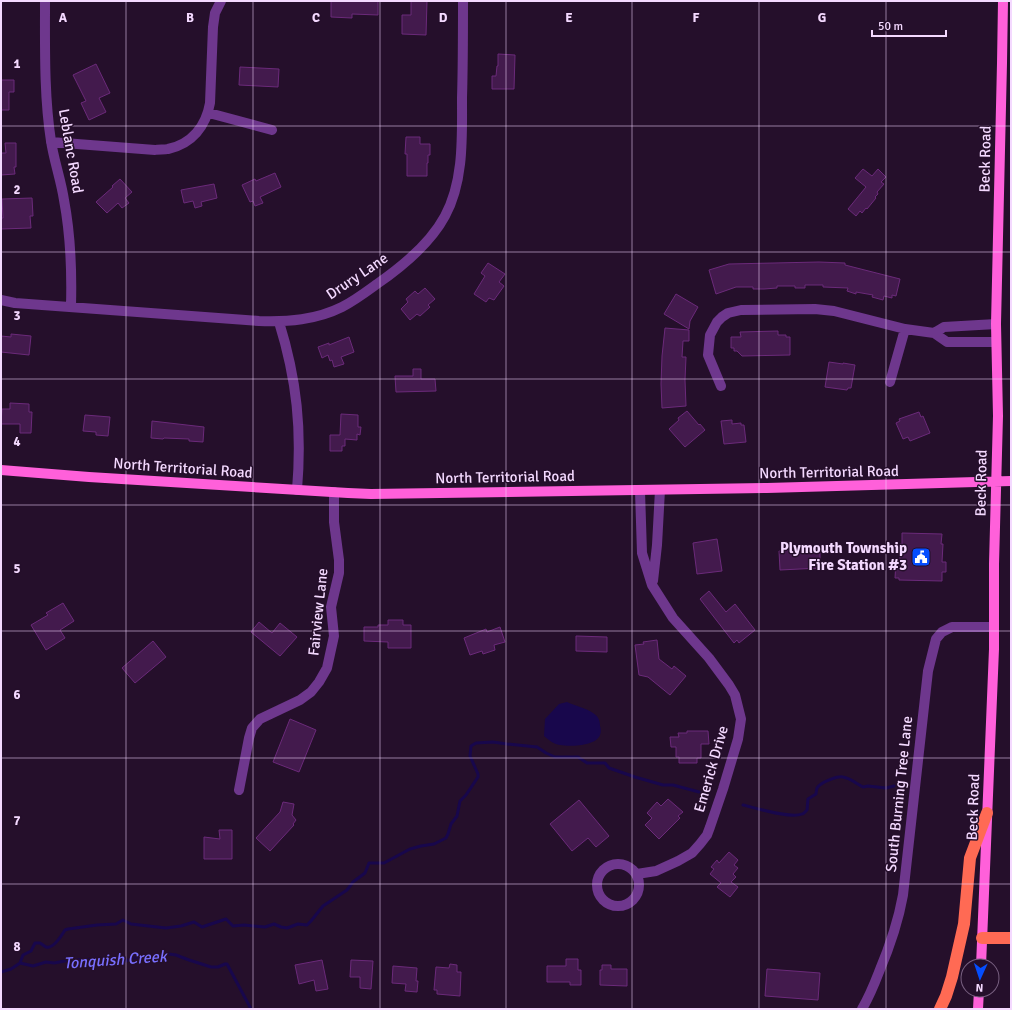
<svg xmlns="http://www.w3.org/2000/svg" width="1012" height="1010" viewBox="0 0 1012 1010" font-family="Signika,sans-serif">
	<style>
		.water { fill: #18074c }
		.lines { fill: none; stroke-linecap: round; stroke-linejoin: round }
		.stream { stroke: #18074c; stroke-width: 3 }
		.building { fill: #431a4d; stroke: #6b2a7a }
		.minor { stroke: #6e378d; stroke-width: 10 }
		.major { stroke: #ff60da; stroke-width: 10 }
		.highway { stroke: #ff6a54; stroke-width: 12 }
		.grid { fill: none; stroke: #f4d9ff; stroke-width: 1; stroke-opacity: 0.55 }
		.labels { text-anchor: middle; stroke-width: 3; stroke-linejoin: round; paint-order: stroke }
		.street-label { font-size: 15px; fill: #f4d9ff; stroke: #250f2b }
		.poi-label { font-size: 15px; font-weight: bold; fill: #f4d9ff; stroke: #250f2b; text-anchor: end }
		.water-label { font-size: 16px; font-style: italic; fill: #796fff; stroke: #250f2b }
		.grid-label { font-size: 13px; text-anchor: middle; font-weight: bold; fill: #f4d9ff; stroke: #250f2b; stroke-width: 3; stroke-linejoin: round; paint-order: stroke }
	</style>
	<rect width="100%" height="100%" fill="#250f2b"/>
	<path class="water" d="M567,702C576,706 586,708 593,713C598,716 600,720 600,726C601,728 601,733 600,735C596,746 570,747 560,745C553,744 549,740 544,736L545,719L559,704Z"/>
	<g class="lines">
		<path class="stream" d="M743,805C756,808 791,819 802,814C804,814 805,812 807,810L808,799L816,794C816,793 817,788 817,788C821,782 837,776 843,777C850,778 857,784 863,787L868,786L886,788L894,786
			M20,963L23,955L31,951L35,943H40C42,944 44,946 46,947C53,949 62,935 65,930L68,929L97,925L116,924L123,920L131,924L166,928L181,926L194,922L202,927L226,919L233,926L244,925L265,927L274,924L281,927L287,928L298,924L307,925L311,921L323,906L347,890L353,882L365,873L369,863H384L410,849L421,846L434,844L446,838L448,834L451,824L457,816L460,801L466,795L478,777V774L470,756L471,746L476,743L493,742L507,744L537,747L546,753L555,757H578L587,763H605L609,768L635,777L663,785H673L699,792
			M1,972L11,969L20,963L33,966L46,962L54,963L70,960L104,959L126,961L136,957L158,959L166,954H169L176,955L189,960L211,967H218L225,964H227L251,1009"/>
	</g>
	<path class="building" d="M331,1H378V15L352,14V18L331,17Z
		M411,1H427L426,35L402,34V15H411Z
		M498,54L515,55L514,89H492V76H496L497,66H498Z
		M96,64L110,93L99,98L106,112L89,120L81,103L86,101L73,75Z
		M240,67L279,69L278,87L239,85Z
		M1,80H14V92H9V110H1Z
		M406,137H420V144H430V155H428V163H427V176H407V154H405Z
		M5,143H16V167H14L15,174L1,175V153H6Z
		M863,169L872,176L878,169L886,177L881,182L884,184L877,192L878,194L875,197L876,198L867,209L866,208L862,213L860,211L856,216L848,209L866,187L855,178Z
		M275,173L281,187L260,197L263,203L255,206L253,201L250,202L242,185L255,179L256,181Z
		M120,179L132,192L125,198L129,203L122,208L118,203L107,213L96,202L113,187L112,186Z
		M214,184L217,198L201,202L202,206L195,208L193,201L184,203L181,190Z
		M32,198L33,216H30L31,228L1,229V218H3L2,199Z
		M819,262L845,263V265L900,279L896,296L892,295V298L884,296L883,300L872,297L873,295L856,292V294L847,291L848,288L823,287V285H805V288H795V286H777V288L764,289H753V287H736L716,294L709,270L729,264Z
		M488,263L505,274L499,282L504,286L494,300L489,298L486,302L474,294L485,276L481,273Z
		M425,288L435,299L428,305L430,307L420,316L417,314L410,320L401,309L408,302L406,299L415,291L418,294Z
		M676,294L698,307L690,321L689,329L664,314Z
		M665,328L689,330V341H683L682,357H686L685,380L686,406L662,408L661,384L662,356Z
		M778,331V335H786V337H790V355L742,356L737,351H734V348H731V337H741L740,332Z
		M11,334L31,336L29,355L1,352V336L11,337Z
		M349,337L354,352L341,357L344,364L334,367L332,360L330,361L328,355L322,358L318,347L329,343V345Z
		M829,362L843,364V363L855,365L851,388H848L847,390L825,387Z
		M413,369H421V379H435L436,391L396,392L395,376H413Z
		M10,403L29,404V412H32L31,433H20V424H1L2,409H10Z
		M687,411L699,425L700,424L705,430L685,447L669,429L679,420L678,418Z
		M919,412L921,417L923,416L930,433L910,441L908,437L903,439L896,423L900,421L899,419Z
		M341,414L358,415V427H361L360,435L357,434V440L345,439V446H342V451H330V435H340Z
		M85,415L110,417L108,436L96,435V432L83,431Z
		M732,420V424L741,423V425H744L746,442L724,444L721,421Z
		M152,421L204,427L203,442L189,441V439L164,438L163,439L151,438Z
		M902,533L942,534L941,544H943L942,562H946V572H942V581L899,580V578H895L896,561H900V544H902Z
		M717,539L722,571L697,574L693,543Z
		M820,549V568L780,570L779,551Z
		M709,591L726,612L735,604L755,630L739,643L737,640L734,643L700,599Z
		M63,603L74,621L60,630L65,638L46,650L31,625L48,615L46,613Z
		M388,620H403V625H411V648H388V642L364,641V627H378V625H388Z
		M259,622L272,633L280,623L297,637L280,656L251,632Z
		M500,627L505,642L494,645L495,650L483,654L482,651L470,655L464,638L486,629L487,632Z
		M576,636L607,637V652L576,651Z
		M657,640L659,659L672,669L674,666L686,676L670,695L648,677L639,675L635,645L644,644L643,642Z
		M153,641L166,657L135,683L122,668Z
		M290,719L316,730L299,772L273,762Z
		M687,731H708L709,744H701V758H697V763H679V757H676V747H671L670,737H679L678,733H687Z
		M668,799L683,812L678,816L680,818L659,839L645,825L652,818L647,813L657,802L661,806Z
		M579,800L609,836L596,847L588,838L572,851L550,824Z
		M283,802L294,804L292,815L296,820L293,824L294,825L270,851L256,838L280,812Z
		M219,830H232V859H204V837L220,839Z
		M729,852L738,860L734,865L738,868L733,874L736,877L731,882L738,887L730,897L717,887L721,883L710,874L714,869L711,867L717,860L719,863Z
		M566,959H578V970H581V985H570V982H547V966H566Z
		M322,960L328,989L316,991L314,980L299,984L295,965Z
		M351,960L373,961L371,989L360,988V977H350Z
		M450,964L457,965V972H461L460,996L437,994V990H434L436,967L449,968Z
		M602,965H611V969H627V986L600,985V970H602Z
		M393,966L417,968L416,981H418L417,992L405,991L406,984L392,983Z
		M767,969L820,973L818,1000L765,996Z"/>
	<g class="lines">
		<path class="minor" d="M45,1C45,47 44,96 51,141C54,161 61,180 64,200C71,237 72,269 71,306
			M209,113L272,130
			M51,142L155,150C159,149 164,150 168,149C192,144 206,126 210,103L213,27L215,13L221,1
			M1,300L15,303L259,321C288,322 316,320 342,307C354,301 366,292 377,284C403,266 430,244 445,216C464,181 462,137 462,98C463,65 463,33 463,1
			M279,322C297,380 302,430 297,490
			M934,333L944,327L996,324
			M890,382L905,329
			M721,386L708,355L710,335L717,322L722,317L728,313L741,310L815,309L834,311L905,329L934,333L947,342H996
			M653,581L657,545L660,490
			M239,790L249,738L252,728L260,719L300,700L311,692L319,682L327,668L334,636L331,607L339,573V560L334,522V492
			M597 885a21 21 0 1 1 42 0a21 21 0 1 1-42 0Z
			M637,874L656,871L678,861L692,853L700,844L707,835L710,827L723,789L738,739L741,719L735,695L729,685L709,658L673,618L652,585L642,553L640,491
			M862,1009C869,997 874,985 879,972C890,946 898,923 903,895L928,671L936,639L942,632L952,627H994"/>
		<path class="major" d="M1,470L89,477L348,493L371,494L767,488L1011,481
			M981,966L994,649V564L998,416L996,324L1002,63L1003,1
			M978,1009L979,990"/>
		<path class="highway" d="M982,938H1011
			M940,1009L946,996L952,977L964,924L970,858L987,813"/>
	</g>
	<path class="grid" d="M126,1V1009M253,1V1009M380,1V1009M506,1V1009M632,1V1009M759,1V1009M886,1V1009M1,126H1011M1,252H1011M1,379H1011M1,505H1011M1,631H1011M1,758H1011M1,884H1011"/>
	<defs>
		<symbol id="civic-square" viewBox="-11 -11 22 22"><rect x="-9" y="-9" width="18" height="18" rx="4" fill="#054eff" stroke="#250f2b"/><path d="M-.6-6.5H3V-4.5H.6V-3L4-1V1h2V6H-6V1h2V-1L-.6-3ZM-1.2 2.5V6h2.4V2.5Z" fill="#fff"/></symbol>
	</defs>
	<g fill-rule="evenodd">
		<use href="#civic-square" x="910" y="546" width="22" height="22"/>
	</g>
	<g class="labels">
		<g class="street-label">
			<text transform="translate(71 151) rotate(80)" y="5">Leblanc Road</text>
			<text transform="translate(985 159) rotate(-89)" y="5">Beck Road</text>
			<text transform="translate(357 276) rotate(-34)" y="5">Drury Lane</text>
			<text transform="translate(183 468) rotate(4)" y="5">North Territorial Road</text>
			<text transform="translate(829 472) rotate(-1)" y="5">North Territorial Road</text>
			<text transform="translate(505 477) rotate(-1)" y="5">North Territorial Road</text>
			<text transform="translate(981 483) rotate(-89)" y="5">Beck Road</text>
			<text transform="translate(318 612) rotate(-84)" y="5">Fairview Lane</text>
			<text transform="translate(711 769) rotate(-74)" y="5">Emerick Drive</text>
			<text transform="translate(899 794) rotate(-84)" y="5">South Burning Tree Lane</text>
			<text transform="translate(973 807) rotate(-88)" y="5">Beck Road</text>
		</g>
		<g class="poi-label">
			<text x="907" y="553">Plymouth Township<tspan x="907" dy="17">Fire Station #3</tspan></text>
		</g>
		<g class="water-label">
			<text transform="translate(115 959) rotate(-4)" y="6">Tonquish Creek</text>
		</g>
	</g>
	<g class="grid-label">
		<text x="63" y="22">A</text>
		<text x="190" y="22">B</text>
		<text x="316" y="22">C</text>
		<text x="443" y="22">D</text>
		<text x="569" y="22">E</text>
		<text x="696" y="22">F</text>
		<text x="822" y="22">G</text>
		<text x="17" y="68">1</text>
		<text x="17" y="194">2</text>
		<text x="17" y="320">3</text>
		<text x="17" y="446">4</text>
		<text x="17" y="573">5</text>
		<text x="17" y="699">6</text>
		<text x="17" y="825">7</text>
		<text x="17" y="951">8</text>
	</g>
	<rect width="1012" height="1010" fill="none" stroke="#f4d9ff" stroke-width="4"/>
	<g transform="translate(980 978) rotate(183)"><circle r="19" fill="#250f2b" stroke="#786080"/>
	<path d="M0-3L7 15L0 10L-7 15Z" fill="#054eff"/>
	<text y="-6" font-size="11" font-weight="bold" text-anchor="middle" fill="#f4d9ff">N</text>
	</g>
	<path d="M872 30v6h74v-6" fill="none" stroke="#f4d9ff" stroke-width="2"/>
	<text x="878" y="30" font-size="12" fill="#f4d9ff" stroke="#250f2b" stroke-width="3" paint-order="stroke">50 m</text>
</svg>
